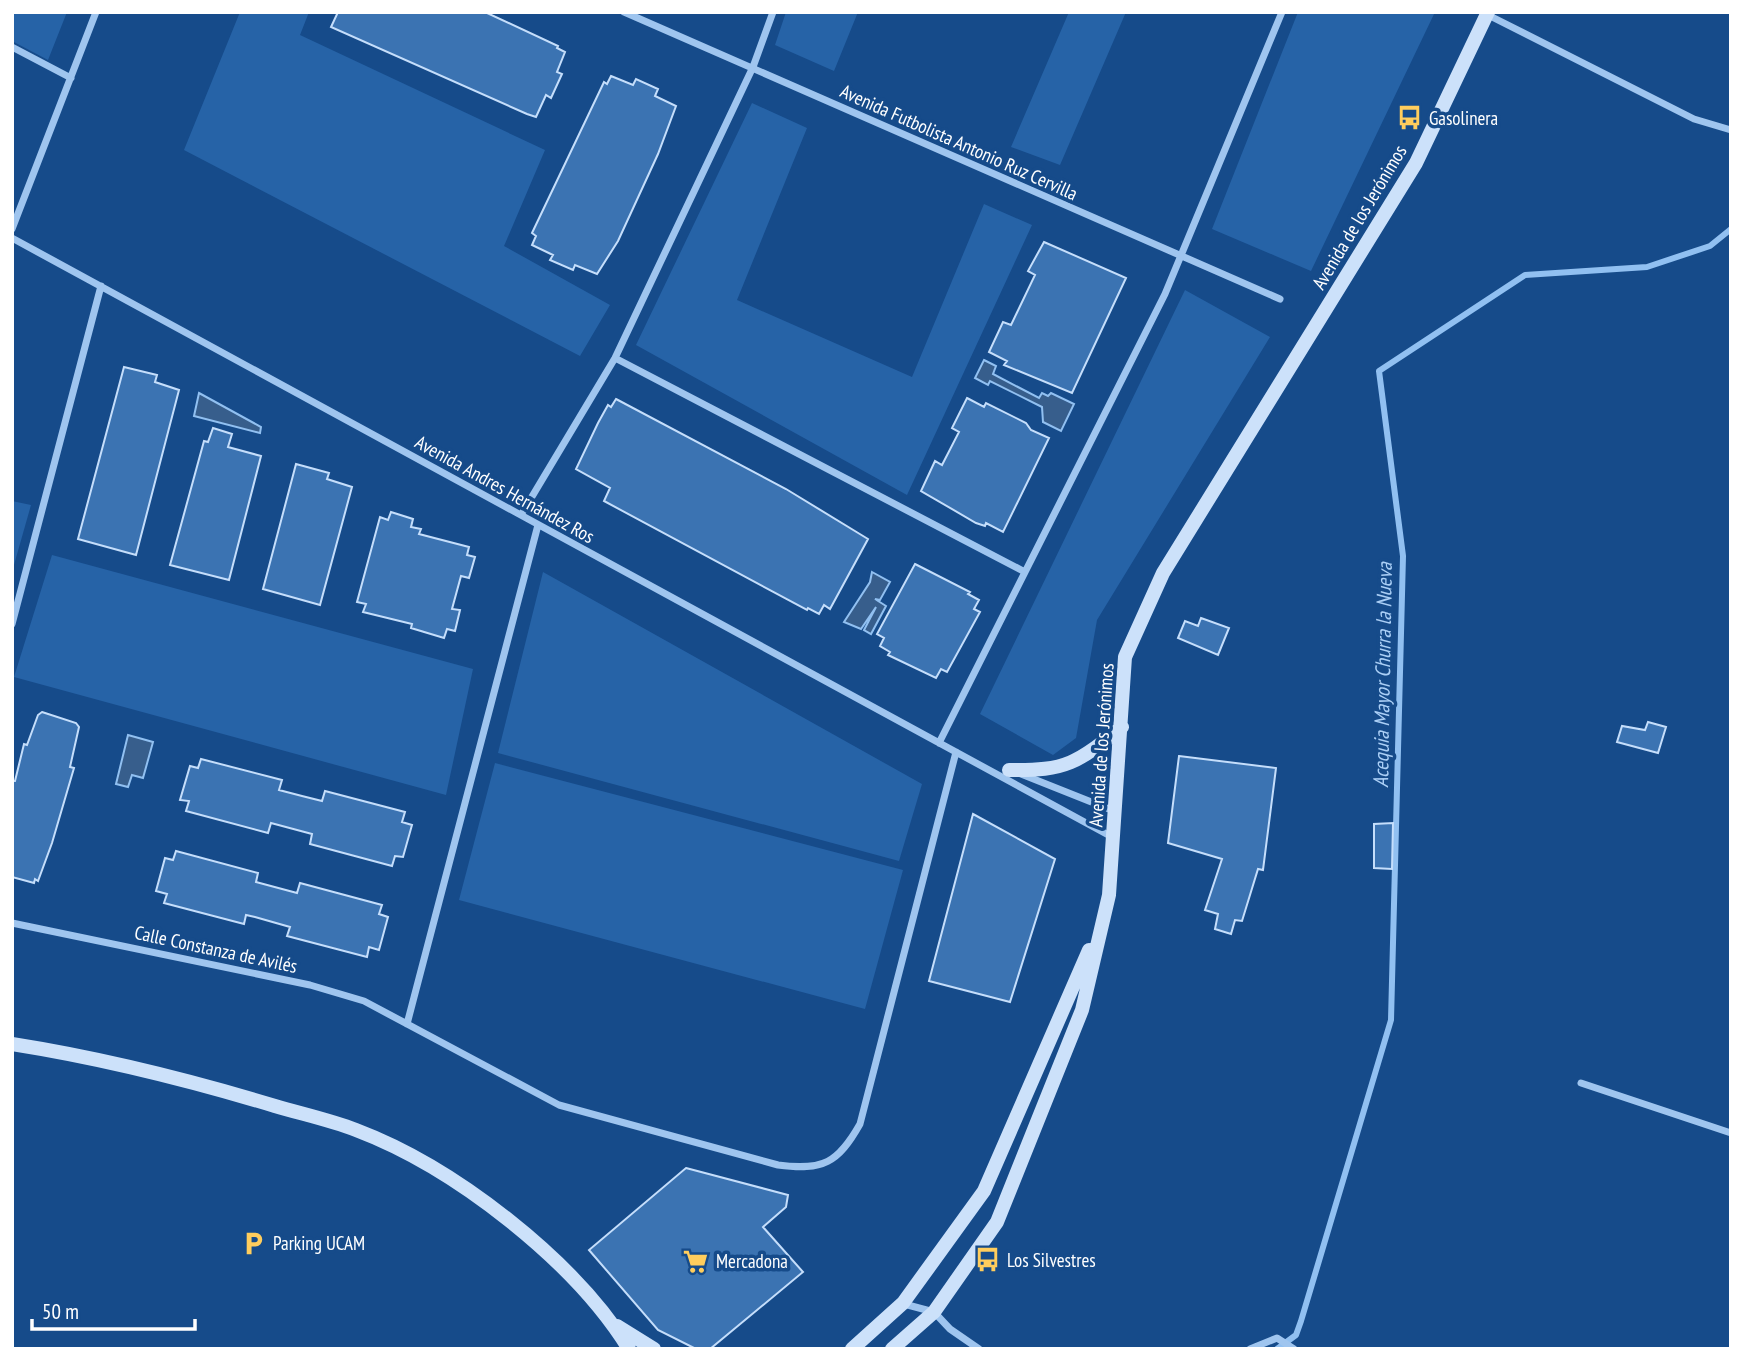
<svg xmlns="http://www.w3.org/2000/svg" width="1743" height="1361" viewBox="0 0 1743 1361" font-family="'PT Sans Narrow',sans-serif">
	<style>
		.green { fill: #2663a7 }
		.water { fill: #375e8c; stroke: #91c0f1; stroke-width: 2 }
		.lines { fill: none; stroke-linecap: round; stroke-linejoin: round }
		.stream { stroke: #91c0f1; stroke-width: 6 }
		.building { fill: #3b73b2; stroke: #c5defb; stroke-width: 2 }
		.street { stroke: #9fc5ef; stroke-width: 7 }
		.secondary { stroke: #cce1fa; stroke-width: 14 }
		.labels { text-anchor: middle; stroke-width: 7; stroke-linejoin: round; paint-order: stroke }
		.poi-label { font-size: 19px; fill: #fff; stroke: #164b8a; text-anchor: start }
		.street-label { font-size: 19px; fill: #fff; stroke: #164b8a }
		.water-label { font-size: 21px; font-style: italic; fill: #abcff6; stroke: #164b8a }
	</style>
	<rect width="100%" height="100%" fill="#164b8a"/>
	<path class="green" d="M12,12H67L48,60L12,41Z
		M240,12H309L300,35L545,150L504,246L610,305L580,356L184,150Z
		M786,12H858L834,71L775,45Z
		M1069,12H1126L1060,165L1011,147Z
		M1298,12H1435L1311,271L1212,229Z
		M752,103L807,128L737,300L912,377L984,204L1032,225L907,495L636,345Z
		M1185,290L1270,337L1097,620L1076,738L1053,755L980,714Z
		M12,501L31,505L12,572Z
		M52,555L473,669L446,795L14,677Z
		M543,572L922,784L899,861L498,753Z
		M495,763L903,870L865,1009L459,900Z"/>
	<path class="water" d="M984,360L996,366L993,374L1039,398L1042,393L1048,396L1051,393L1074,404L1061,431L1043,422L1042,407L990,381L988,385L975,378Z
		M199,393L261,427L260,433L194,416Z
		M872,572L890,582L880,600L875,599L886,606L871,634L864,630L876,607L861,629L844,622L870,582Z
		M128,735L153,742L143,778L132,775L128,787L116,784Z"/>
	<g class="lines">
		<path class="stream" d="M1277,1349L1296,1335L1301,1321L1391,1020L1403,556L1379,371L1525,275L1647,267L1710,246L1731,229"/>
	</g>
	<path class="building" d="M338,12H485L558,46L557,48L565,52L557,72L562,74L551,98L546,95L536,117L527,114L331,27Z
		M611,76L633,85L636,79L658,89L655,96L676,106L658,154L618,241L597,274L575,265L573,270L550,260L553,255L532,245L536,236L532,233L604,82L607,84Z
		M1044,242L1126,278L1072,393L1004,365L1007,361L989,352L1003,322L1011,325L1035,275L1028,271Z
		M124,367L157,375L155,382L179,390L136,555L78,539Z
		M967,398L984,407L986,403L1026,423L1031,430L1049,438L1003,532L986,523L985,526L976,523L921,491L935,461L942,465L959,432L952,428Z
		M616,399L786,489L868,539L830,609L824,605L819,614L808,608L807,610L604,501L610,488L576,469L598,423L608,405L611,407Z
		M213,428L232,434L228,447L261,456L229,580L170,565L204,441L208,442Z
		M296,464L329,473L327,479L352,487L320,605L263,589Z
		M391,512L413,519L411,527L421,529L419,534L469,547L467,555L475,557L469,578L461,576L452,609L460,610L455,631L447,629L444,638L411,628L412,624L363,612L366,604L357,602L380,517L388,520Z
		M915,564L970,592L968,594L979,600L974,609L980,612L947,672L941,669L936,678L888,655L890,652L880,646L884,638L877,634Z
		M1201,618L1229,628L1218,655L1178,638L1185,621L1198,626Z
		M42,712L76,723L79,727L70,767L74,768L52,843L38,881L35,879L34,883L12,877V781H15L24,744L27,745L38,715Z
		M1648,722L1666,727L1658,753L1617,742L1622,726L1645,730Z
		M1179,756L1276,768L1263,870L1258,869L1242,921L1235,920L1231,934L1215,929L1218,914L1205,910L1222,859L1168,843Z
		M201,759L282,780L279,790L302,796L322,801L325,791L405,812L402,822L412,825L403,857L395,856L392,866L310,844L312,834L271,823L268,833L186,811L189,801L180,800L190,766L198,768Z
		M973,814L1055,859L1010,1002L929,981Z
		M1393,823L1392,869L1374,868V824Z
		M176,851L258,873L256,882L297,893L300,883L382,905L379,914L388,917L379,950L369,947L367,957L287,936L290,927L255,917L246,915L244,924L164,903L167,894L156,891L165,858L173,860Z
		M686,1168L788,1195L786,1207L763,1227L803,1272L710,1349H696L658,1330L589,1250Z"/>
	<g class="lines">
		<path class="street" d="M624,12L1280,299
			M1488,15L1694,119L1731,130
			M12,47L71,78
			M12,229L96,12
			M12,238L1112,837
			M615,358L1025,572
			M521,515L615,358L753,67L773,12
			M12,624L101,286
			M939,743L1165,294L1282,12
			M1021,774L1114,811
			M12,923L310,985L364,1001L559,1105L778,1165C823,1171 838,1163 860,1124L956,752
			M407,1024L538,525
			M1581,1083L1731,1133
			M904,1304L934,1312L950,1329L979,1349
			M1250,1349L1277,1338L1294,1349"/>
		<path class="secondary" d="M1009,770C1067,771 1077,763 1122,727
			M12,1044C101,1058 189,1080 275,1106C302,1114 330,1120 356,1130C454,1167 574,1260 629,1349
			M617,1326L654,1349
			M852,1349L903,1303L984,1191L1089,950
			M892,1349L934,1312L997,1222L1082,1010L1109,895L1125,657L1163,573L1416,163L1488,12"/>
	</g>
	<defs>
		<symbol id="bus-bare" viewBox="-9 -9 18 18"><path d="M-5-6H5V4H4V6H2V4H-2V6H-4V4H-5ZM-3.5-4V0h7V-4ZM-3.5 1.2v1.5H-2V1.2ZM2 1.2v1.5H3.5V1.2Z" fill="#ffcd5d" stroke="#164b8a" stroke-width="2.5" paint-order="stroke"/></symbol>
		<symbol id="parking-bare" viewBox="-9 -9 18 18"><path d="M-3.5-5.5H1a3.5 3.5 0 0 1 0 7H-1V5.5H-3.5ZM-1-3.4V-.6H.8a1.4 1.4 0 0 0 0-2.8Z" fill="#ffcd5d" stroke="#164b8a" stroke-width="2.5" paint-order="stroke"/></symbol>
		<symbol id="supermarket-bare" viewBox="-9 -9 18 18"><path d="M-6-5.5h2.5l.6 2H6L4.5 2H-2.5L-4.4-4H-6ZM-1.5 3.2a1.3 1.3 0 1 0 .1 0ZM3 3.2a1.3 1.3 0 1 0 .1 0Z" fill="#ffcd5d" stroke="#164b8a" stroke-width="2.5" paint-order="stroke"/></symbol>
	</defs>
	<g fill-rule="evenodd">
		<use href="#bus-bare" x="1392" y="100" width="35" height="35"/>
		<use href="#parking-bare" x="236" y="1226" width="35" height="35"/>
		<use href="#bus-bare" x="970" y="1242" width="35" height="35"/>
		<use href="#supermarket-bare" x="678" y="1244" width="35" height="35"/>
	</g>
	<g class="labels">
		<g class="poi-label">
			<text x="1429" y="125">Gasolinera</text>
			<text x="273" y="1250">Parking UCAM</text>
			<text x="1007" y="1267">Los Silvestres</text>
			<text x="716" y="1268">Mercadona</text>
		</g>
		<g class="street-label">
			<text transform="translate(959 142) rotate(24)" y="7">Avenida Futbolista Antonio Ruz Cervilla</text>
			<text transform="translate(1359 217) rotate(-59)" y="7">Avenida de los Jerónimos</text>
			<text transform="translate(505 489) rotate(29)" y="7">Avenida Andres Hernández Ros</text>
			<text transform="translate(1101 745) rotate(-86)" y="7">Avenida de los Jerónimos</text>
			<text transform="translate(216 949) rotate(12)" y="7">Calle Constanza de Avilés</text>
		</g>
		<g class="water-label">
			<text transform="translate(1383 675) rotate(-89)" y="7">Acequia Mayor Churra la Nueva</text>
		</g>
	</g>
	<rect width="1743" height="1361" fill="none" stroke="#ffffff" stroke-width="28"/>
	<path d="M32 1319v10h163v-10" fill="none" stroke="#ffffff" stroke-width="3.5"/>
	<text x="42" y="1319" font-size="21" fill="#ffffff" stroke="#164b8a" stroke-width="5" paint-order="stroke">50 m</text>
</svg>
